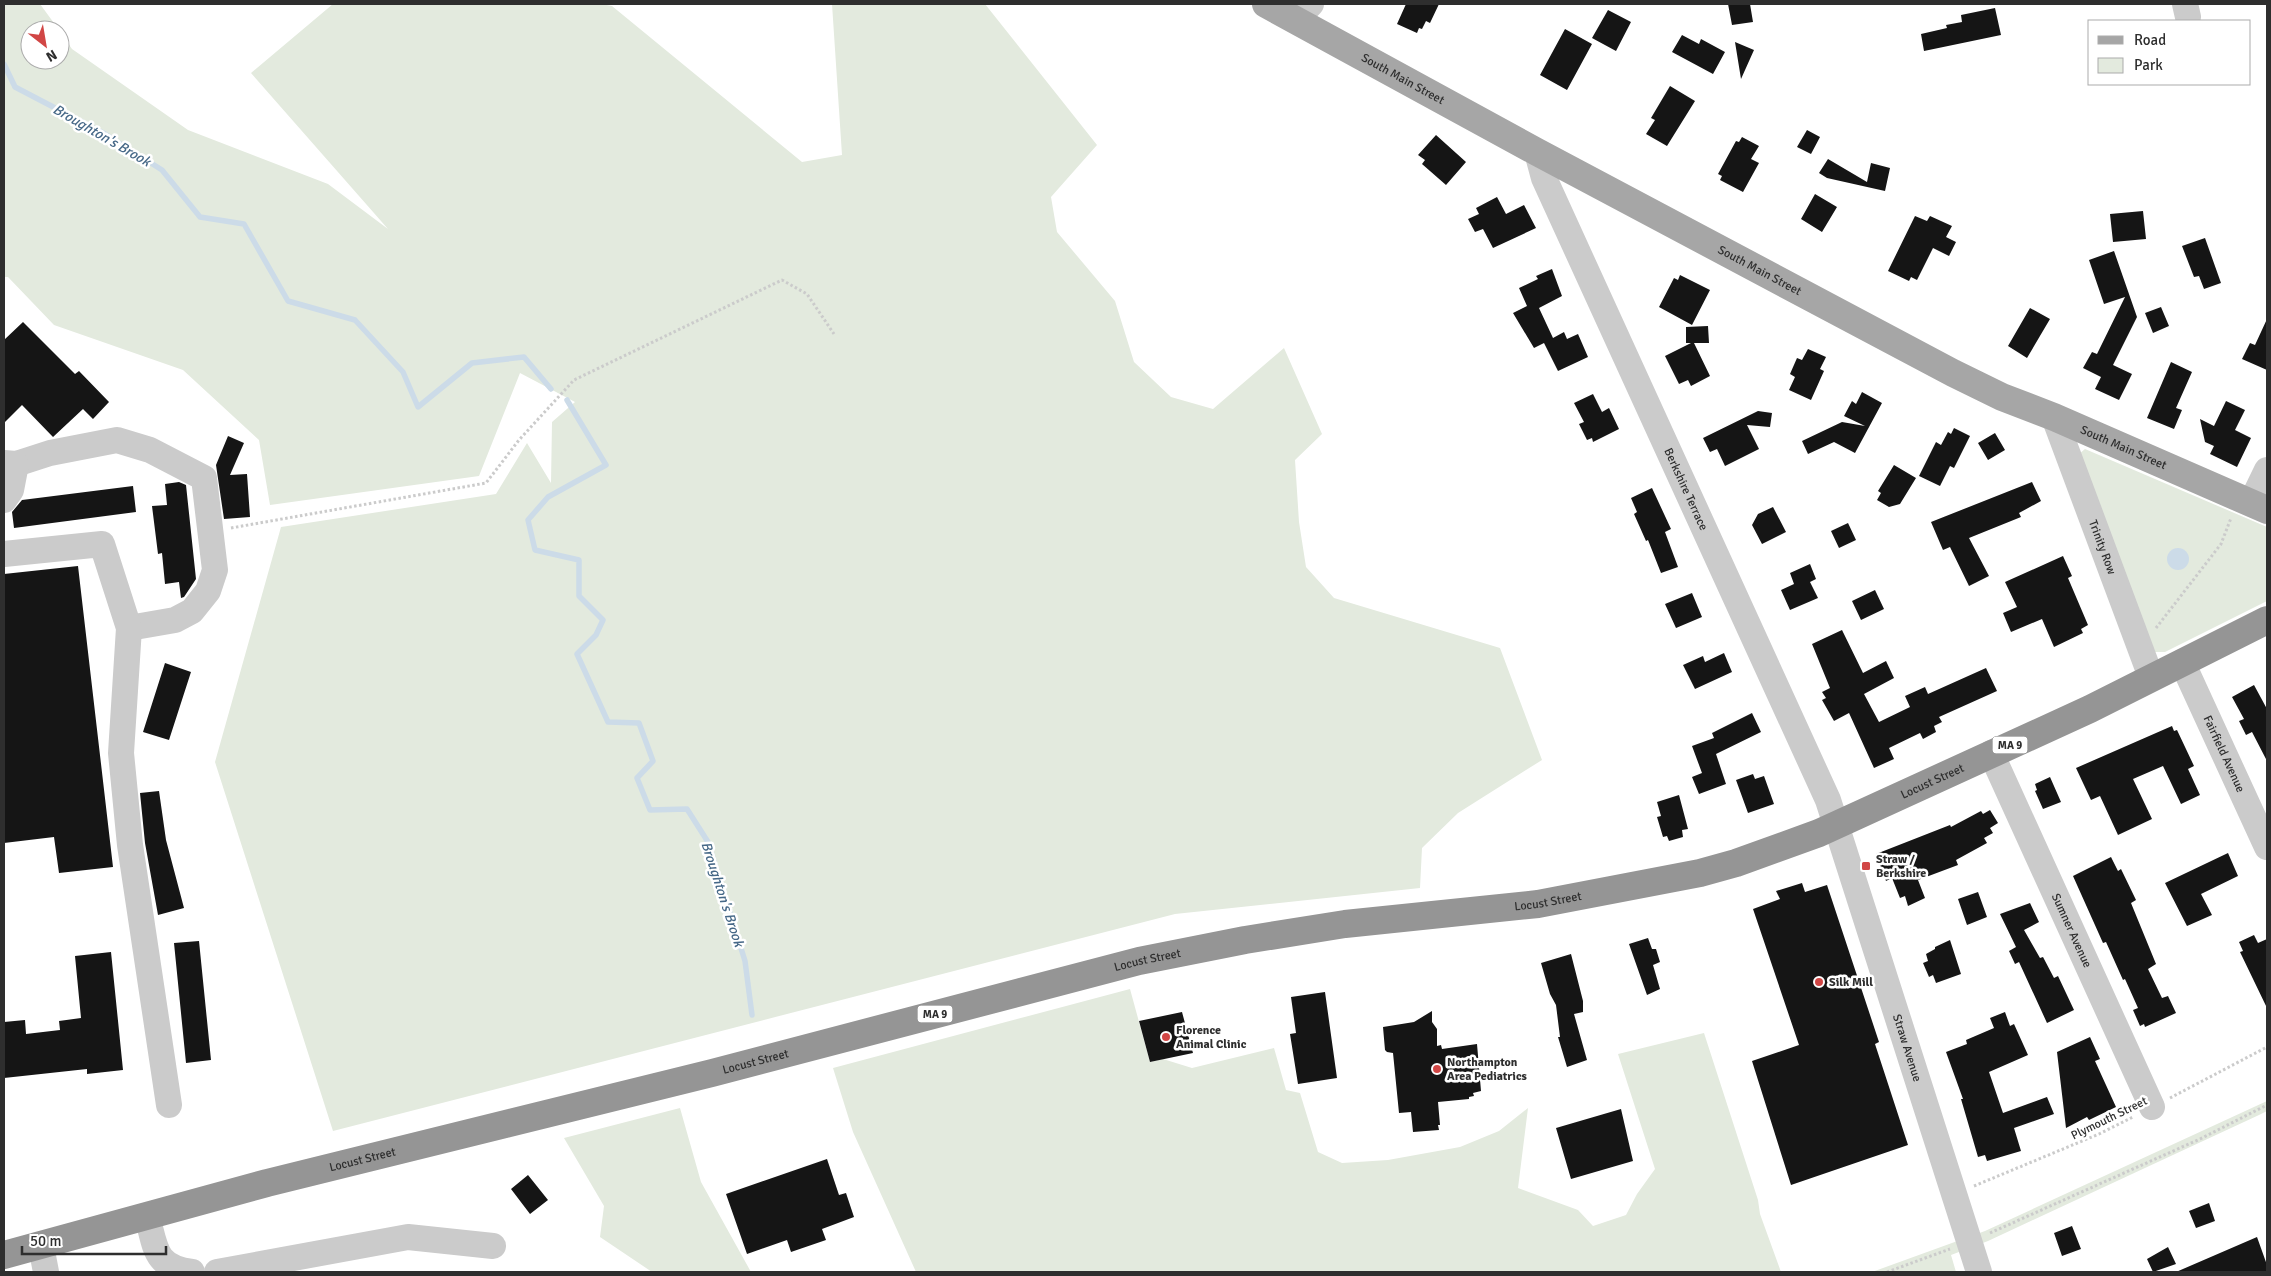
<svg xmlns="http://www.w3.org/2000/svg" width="2271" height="1276" viewBox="0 0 2271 1276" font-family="Signika,sans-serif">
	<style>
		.green { fill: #e3eade }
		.water { fill: #ccdbe8 }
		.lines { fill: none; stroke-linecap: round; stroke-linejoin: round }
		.stream { stroke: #ccdbe8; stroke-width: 5.5 }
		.building { fill: #151515 }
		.path { stroke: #cbcbcb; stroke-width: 3; stroke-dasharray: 2.5 2.5; stroke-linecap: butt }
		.minor { stroke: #cbcbcb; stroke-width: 26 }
		.major { stroke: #a6a6a6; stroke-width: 28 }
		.highway { stroke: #959595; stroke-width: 28 }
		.poi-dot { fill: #d14645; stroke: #fff; stroke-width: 2 }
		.labels { text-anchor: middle; stroke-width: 5; stroke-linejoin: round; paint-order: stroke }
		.shield { fill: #fff; stroke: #6d6d6d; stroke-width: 1 }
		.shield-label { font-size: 11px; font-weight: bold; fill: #2e2e2e }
		.street-label { font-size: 12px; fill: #2e2e2e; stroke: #fff }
		.poi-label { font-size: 12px; font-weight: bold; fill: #2e2e2e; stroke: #fff; text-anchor: start }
		.water-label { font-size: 14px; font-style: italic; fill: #466887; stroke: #fff }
	</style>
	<rect width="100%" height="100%" fill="#fff"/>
	<path class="green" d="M4,4H40L59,30H30V60H60V32L72,49L188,130L328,184L388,229L251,73L333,4H601L612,6L802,162L842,155L832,4H985L1097,145L1051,197L1057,232L1115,301L1134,362L1171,397L1213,409L1284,348L1322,434L1295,460L1299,522L1306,567L1334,598L1500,648L1542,760L1458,813L1422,848L1420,888L1175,914L333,1131L215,762L281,527L496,494L527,443L551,483L552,422L575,402L520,373L479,476L270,505L259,440L183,370L54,325L8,277H4Z
		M2085,449L2267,527V601L2165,652H2155L2079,454Z
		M1130,989L1150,1062L1163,1059L1192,1068L1274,1048L1286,1090L1300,1093L1318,1152L1342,1163L1388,1160L1460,1147L1499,1131L1528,1108L1518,1188L1578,1210L1593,1226L1626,1215L1637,1194L1655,1169L1618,1054L1704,1033L1758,1200L1760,1214L1781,1272H916L853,1132L833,1068Z
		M2267,1101V1111L2259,1115L1988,1241L1951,1255L1956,1272H1872L1985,1231Z
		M680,1108L701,1182L751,1272H652L600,1237L604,1206L564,1138Z"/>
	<path class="water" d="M2167 559a11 11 0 1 1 22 0a11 11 0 1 1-22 0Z"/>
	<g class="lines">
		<path class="stream" d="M4,64L15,87L105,134L162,170L200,217L244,224L288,301L355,320L403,372L418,407L472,363L524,357L551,389
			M567,400L606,465L548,497L528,520L535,550L579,560V596L603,620L596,635L577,654L608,722L639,723L653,761L637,778L650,810L687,809L708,842L745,961L752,1015"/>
	</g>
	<path class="building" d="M1406,4H1439L1430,23L1426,21L1422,29L1419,28L1417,33L1397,24Z
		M1728,4H1750L1753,22L1732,25Z
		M1995,8L2001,35L1924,51L1921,34L1947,28L1946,25L1962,22L1961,15Z
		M1608,10L1631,22L1616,51L1592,38Z
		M1565,29L1592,44L1567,90L1540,75Z
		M1682,35L1699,44L1701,39L1725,52L1713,74L1672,52Z
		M1735,42L1754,50L1741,79Z
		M1670,86L1695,101L1667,146L1646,134L1655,120L1651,118Z
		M1807,130L1820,137L1811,154L1797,147Z
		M1436,135L1466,162L1446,185L1422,164L1425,160L1418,155Z
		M1742,137L1759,146L1751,159L1759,163L1743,192L1720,180L1722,176L1718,174L1736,141L1739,142Z
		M1828,159L1867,182L1871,163L1890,168L1885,191L1827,178L1819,173Z
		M1815,194L1837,207L1822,232L1801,219Z
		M1497,197L1506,214L1524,205L1536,228L1493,248L1483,229L1475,232L1468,219L1479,214L1476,208Z
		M2143,211L2146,239L2113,242L2110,214Z
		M1915,216L1927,221L1930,216L1952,226L1946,237L1956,242L1949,256L1933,248L1917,280L1911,277L1909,281L1888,271Z
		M2205,238L2221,283L2204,289L2199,276L2194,277L2182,246Z
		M2114,251L2137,317L2113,365L2132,374L2119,400L2095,389L2101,377L2083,368L2092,352L2097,354L2125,297L2104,304L2089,260Z
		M1552,269L1562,296L1539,308L1553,338L1564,332L1567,339L1578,334L1588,357L1558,371L1544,343L1534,348L1513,313L1527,306L1519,288L1538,279L1536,276Z
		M1680,275L1710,290L1692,325L1659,307L1674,278L1678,280Z
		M2161,307L2169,326L2153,333L2145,313Z
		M2030,308L2050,319L2027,358L2008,346Z
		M2267,319V370L2242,359L2250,343L2255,345Z
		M23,322L75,374L79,371L109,402L93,419L83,409L53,437L22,405L4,423V340Z
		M1708,326L1709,343H1694L1710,376L1691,386L1688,380L1679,384L1665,356L1691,343H1686V327Z
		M1808,349L1826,357L1820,369L1824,371L1811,400L1789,390L1795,377L1790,374L1797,358L1802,360Z
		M2171,362L2192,372L2176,408L2182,410L2174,429L2147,418Z
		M1862,392L1882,403L1855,453L1834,442L1808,454L1802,441L1842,422L1865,426L1844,416L1852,401L1856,404Z
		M1593,394L1602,412L1609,408L1619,429L1593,442L1592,438L1587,440L1579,424L1584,422L1574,403Z
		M2226,401L2245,410L2235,430L2251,438L2237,467L2210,454L2214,446L2205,442L2200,419L2214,426Z
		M1758,411L1772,413L1770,427L1747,425L1759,449L1725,466L1717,449L1710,452L1703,438Z
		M1954,428L1970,436L1954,468L1950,466L1940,486L1919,476L1936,442L1941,445L1948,432L1951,434Z
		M1995,433L2005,450L1988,460L1978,443Z
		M228,436L244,443L230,475L247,474L250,517L224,519L216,465Z
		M1894,465L1916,478L1900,504L1889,507L1877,500L1881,493L1878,491Z
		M179,482L186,485L196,579L184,597L181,598L179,582L165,584L162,553L158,554L152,506L167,505L165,484Z
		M2032,482L2041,501L2019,513L2021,517L1969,538L1989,576L1969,586L1950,547L1943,550L1931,522Z
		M133,486L136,512L14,528L12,512L22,500Z
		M1652,488L1671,529L1665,532L1678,567L1661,573L1648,540L1646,541L1634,514L1637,512L1631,498Z
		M1773,507L1786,532L1762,544L1752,525L1758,514Z
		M1848,523L1856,540L1839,548L1831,531Z
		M2063,556L2072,576L2068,578L2088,625L2081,629L2083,633L2054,647L2042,619L2011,632L2003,613L2017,607L2005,582Z
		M1810,564L1816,579L1810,582L1818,598L1790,610L1781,590L1794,584L1790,573Z
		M78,566L113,867L59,873L54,837L4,843V574Z
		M1875,590L1884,609L1861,620L1852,601Z
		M1692,593L1702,617L1676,628L1665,604Z
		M1842,630L1863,673L1886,661L1894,678L1864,694L1879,722L1910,707L1905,696L1925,687L1928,694L1986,668L1997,691L1939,717L1942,722L1934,726L1936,732L1923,739L1920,733L1889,748L1894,759L1874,768L1849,713L1834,721L1822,700L1826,698L1822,692L1830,688L1812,644Z
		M1724,653L1732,672L1695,689L1683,665L1703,656L1705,662Z
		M165,663L191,672L169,740L143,732Z
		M2254,685L2267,709V761L2252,732L2246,735L2239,721L2244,719L2232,697Z
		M1752,713L1761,732L1716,754L1726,784L1699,794L1692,777L1702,773L1692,746L1714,738L1712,733Z
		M2172,726L2174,731L2177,730L2194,766L2188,769L2200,795L2181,804L2163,766L2133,779L2152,819L2118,835L2100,796L2091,800L2076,768Z
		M1753,774L1755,779L1764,776L1774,804L1748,813L1736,780Z
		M2050,777L2061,802L2043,809L2035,791L2037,790L2035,784Z
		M159,791L166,840L184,908L158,915L145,843L140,793Z
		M1679,795L1688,829L1682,830L1683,837L1669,841L1667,836L1663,837L1657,817L1661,816L1657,802Z
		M1990,810L1998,823L1990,828L1993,833L1984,838L1987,843L1956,860L1958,865L1918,880L1925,898L1908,906L1905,896L1900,898L1892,878L1886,881L1876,854L1950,825L1951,827L1981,811L1983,814Z
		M2228,853L2238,876L2201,894L2212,915L2187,926L2165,883Z
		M2111,857L2118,871L2121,869L2136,900L2131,903L2156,964L2148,969L2162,998L2168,996L2176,1013L2145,1027L2144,1024L2140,1026L2133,1010L2138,1008L2125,979L2123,980L2106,942L2103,943L2073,876Z
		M1802,883L1805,892L1827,885L1879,1042L1875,1044L1908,1145L1791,1185L1752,1061L1799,1045L1753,909L1780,899L1776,891Z
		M1978,892L1987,917L1967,925L1958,899Z
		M2030,903L2039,922L2024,930L2040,958L2043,957L2054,978L2058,976L2074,1010L2047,1023L2019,962L2015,964L2009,951L2016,947L2000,914Z
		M2254,935L2258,943L2267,939V1008L2240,952L2243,951L2239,942Z
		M1648,938L1652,949H1656L1660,962L1653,965L1660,989L1647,995L1629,944Z
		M1950,940L1961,974L1936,983L1933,975L1929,977L1923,963L1928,961L1926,954L1935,949V947Z
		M199,941L211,1060L186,1063L174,943Z
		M111,952L123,1070L87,1074V1069L4,1078V1022L25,1020L26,1034L60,1030L59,1021L81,1018L75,956Z
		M1571,954L1583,1001V1012L1574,1014L1587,1060L1567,1067L1558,1037H1560L1556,1005L1550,994L1541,963Z
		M1325,992L1337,1078L1298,1084L1290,1034L1296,1033L1291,997Z
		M1432,1011V1022L1437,1029V1046L1441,1045L1442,1049L1477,1044L1481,1091L1473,1093L1474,1096L1469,1097V1099L1438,1102L1440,1125H1438L1439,1130L1413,1132L1411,1112L1399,1113L1393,1053L1387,1052L1385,1050L1383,1027L1414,1022Z
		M1182,1012L1193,1053L1150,1062L1139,1021Z
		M2005,1012L2010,1026L2014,1024L2028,1055L1989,1072L2003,1113L2047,1097L2054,1114L2014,1128L2021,1151L1987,1161L1985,1155L1978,1157L1961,1099H1963L1946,1052L1967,1044L1966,1040L1994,1028L1990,1018Z
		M2090,1037L2100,1059L2095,1061L2116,1107L2089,1120L2087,1117L2066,1128L2057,1052Z
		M1621,1109L1633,1161L1571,1179L1556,1128Z
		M827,1159L839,1195L846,1193L854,1217L822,1229L826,1240L791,1252L787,1240L747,1254L726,1194Z
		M528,1175L548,1200L530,1214L511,1189Z
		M2209,1203L2215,1221L2196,1228L2189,1211Z
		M2072,1226L2081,1249L2062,1256L2054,1233Z
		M2257,1237L2267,1265V1272H2176Z
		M2168,1247L2176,1264L2153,1272L2147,1259Z"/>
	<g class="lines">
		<path class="path" d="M231,528L486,483L519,440L574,380L782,280L807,294L834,334
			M2156,628L2221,544L2231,518
			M2170,1098L2267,1047
			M1974,1186L2099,1134L2133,1117
			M1990,1233L2200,1139L2267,1105
			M1887,1272L1950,1249"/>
		<g class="minor">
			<path d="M2185,4L2188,17"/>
			<path d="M1296,19L1311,4"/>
			<path id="s1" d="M1537,152L1544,178L1828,800L1979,1272"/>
			<path id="s2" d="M2054,417L2151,677"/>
			<path d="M4,463L16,464L50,453L117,440L150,450L204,478L215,570L208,591L192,611L175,620L129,628"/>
			<path d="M4,500L11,490L16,464"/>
			<path d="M2251,503L2267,470"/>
			<path d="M4,554L102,544L129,628L121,753L130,845L169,1105"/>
			<path id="s3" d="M2182,662L2267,847"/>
			<path id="s4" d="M1991,753L2152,1107"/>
			<path d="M147,1216C156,1248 154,1267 192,1272"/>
			<path d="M41,1246L46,1272"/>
			<path d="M217,1272L408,1237L493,1246"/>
		</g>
		<path class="major" id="s5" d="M1266,4L1537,152L1953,373L2002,397L2054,417L2267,510"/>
		<path class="highway" id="s6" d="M4,1255L267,1183L712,1073L1139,961L1245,940L1345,924L1538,904L1700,873L1736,863L1819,833L2090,709L2267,620"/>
	</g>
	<g class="poi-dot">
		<rect x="1861" y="861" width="10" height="10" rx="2.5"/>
		<circle cx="1819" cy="982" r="5"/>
		<circle cx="1166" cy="1037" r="5"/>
		<circle cx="1437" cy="1069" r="5"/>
	</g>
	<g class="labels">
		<g class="shield">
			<rect x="1992.5" y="736.5" width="35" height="17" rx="4"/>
			<rect x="917.5" y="1005.5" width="35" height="17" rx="4"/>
		</g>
		<g class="shield-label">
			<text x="2010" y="749">MA 9</text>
			<text x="935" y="1018">MA 9</text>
		</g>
		<g class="street-label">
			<text dy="4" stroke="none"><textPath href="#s5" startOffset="156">South Main Street</textPath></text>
			<text dy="4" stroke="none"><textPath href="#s5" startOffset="561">South Main Street</textPath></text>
			<text dy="4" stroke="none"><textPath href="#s5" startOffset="966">South Main Street</textPath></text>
			<text dy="4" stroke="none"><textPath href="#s1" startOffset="369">Berkshire Terrace</textPath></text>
			<text dy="4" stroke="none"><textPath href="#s2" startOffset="139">Trinity Row</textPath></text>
			<text dy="4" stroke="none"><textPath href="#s3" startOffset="101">Fairfield Avenue</textPath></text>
			<text dy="4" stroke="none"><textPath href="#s6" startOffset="1991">Locust Street</textPath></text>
			<text dy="4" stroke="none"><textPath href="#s6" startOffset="1586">Locust Street</textPath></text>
			<text dy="4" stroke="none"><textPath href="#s4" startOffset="195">Sumner Avenue</textPath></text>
			<text dy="4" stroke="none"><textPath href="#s6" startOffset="1181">Locust Street</textPath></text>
			<text dy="4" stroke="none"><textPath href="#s1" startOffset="971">Straw Avenue</textPath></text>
			<text dy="4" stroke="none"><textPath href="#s6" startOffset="776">Locust Street</textPath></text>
			<text transform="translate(2109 1118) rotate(-26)" y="4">Plymouth Street</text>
			<text dy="4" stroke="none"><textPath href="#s6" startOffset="371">Locust Street</textPath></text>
		</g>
		<g class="poi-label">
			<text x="1876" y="863">Straw /<tspan x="1876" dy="14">Berkshire</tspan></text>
			<text x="1829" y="986">Silk Mill</text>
			<text x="1176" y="1034">Florence<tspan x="1176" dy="14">Animal Clinic</tspan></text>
			<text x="1447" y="1066">Northampton<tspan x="1447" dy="14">Area Pediatrics</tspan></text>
		</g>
		<g class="water-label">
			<text transform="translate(102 135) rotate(30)" y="5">Broughton's Brook</text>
			<text transform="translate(723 894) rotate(72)" y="5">Broughton's Brook</text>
		</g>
	</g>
	<rect width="2271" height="1276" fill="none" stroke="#2e2e2e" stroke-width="10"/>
	<rect x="2088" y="20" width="162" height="65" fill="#ffffff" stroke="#ababab"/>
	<rect x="2098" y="36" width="25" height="8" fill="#a6a6a6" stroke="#ababab"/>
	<text x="2134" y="45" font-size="15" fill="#2e2e2e">Road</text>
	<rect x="2098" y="58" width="25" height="15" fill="#e3eade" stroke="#ababab"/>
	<text x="2134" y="70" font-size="15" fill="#2e2e2e">Park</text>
	<g transform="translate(45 45) rotate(149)"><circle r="24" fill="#ffffff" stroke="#ababab"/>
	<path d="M0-4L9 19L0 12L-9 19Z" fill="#d14645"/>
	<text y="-8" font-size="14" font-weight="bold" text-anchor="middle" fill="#2e2e2e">N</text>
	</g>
	<path d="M22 1246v8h144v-8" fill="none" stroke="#2e2e2e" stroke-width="2.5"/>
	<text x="30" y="1246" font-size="15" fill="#2e2e2e" stroke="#ffffff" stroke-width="4" paint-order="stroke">50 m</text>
</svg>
